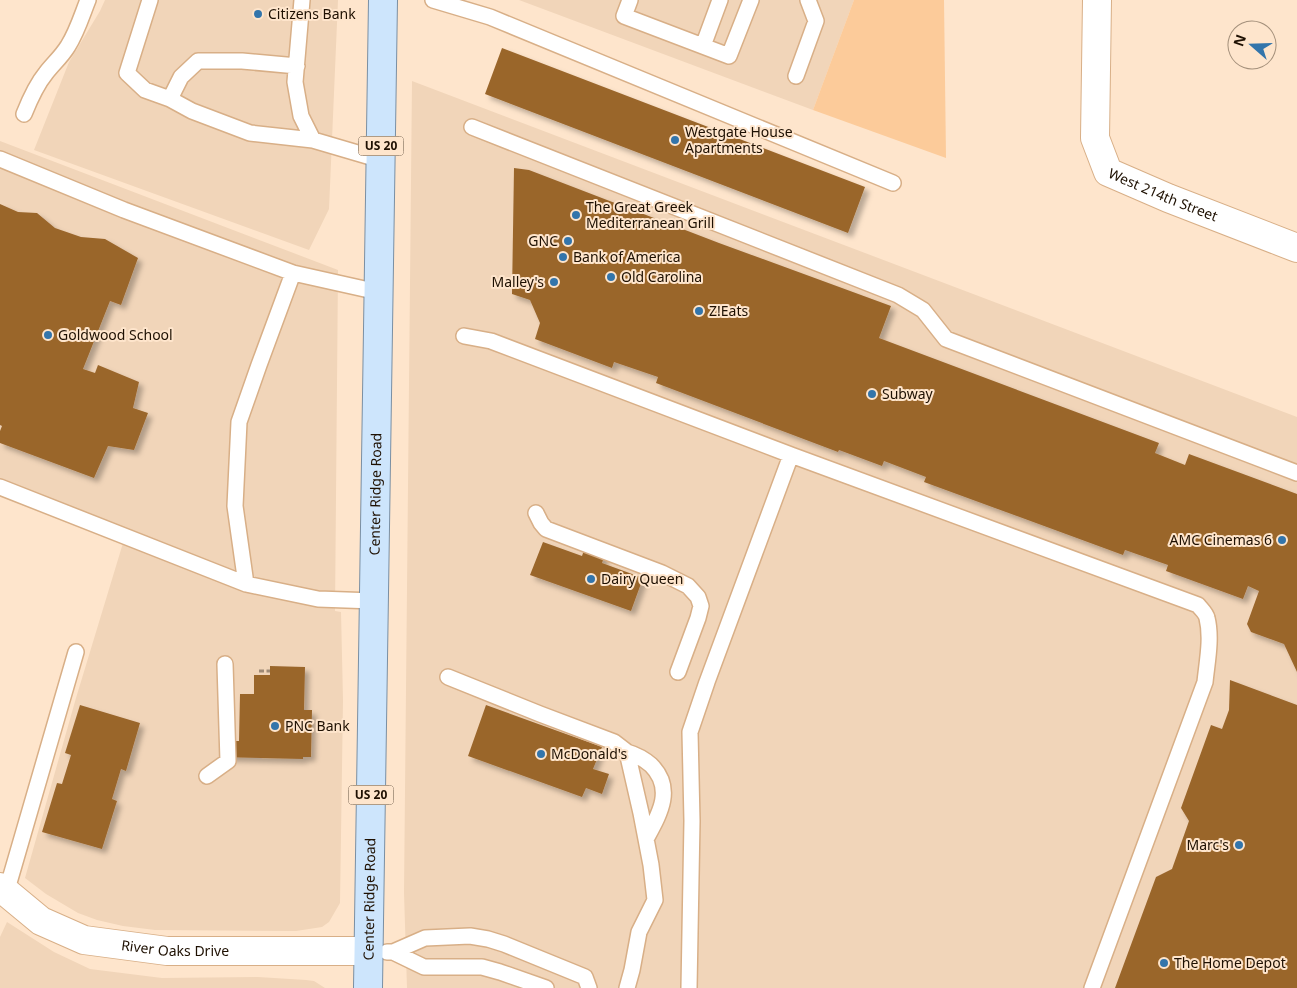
<svg xmlns="http://www.w3.org/2000/svg" width="1297" height="988" viewBox="0 0 1297 988" font-family="'Noto Sans',sans-serif">
	<style>
		.built { fill: #f1d5b9 }
		.green { fill: #fccb9a }
		.building { fill: #9a662c; filter: url(#shadow) }
		.lines { fill: none; stroke-linecap: round; stroke-linejoin: round }
		.service-casing { stroke: #d8af87; stroke-width: 18 }
		.minor-casing { stroke: #d8af87; stroke-width: 30 }
		.primary-casing { stroke: #7a8fa3; stroke-width: 30 }
		.path { stroke: #9e8a76; stroke-width: 3; stroke-dasharray: 5 2.5; stroke-linecap: butt }
		.service { stroke: #fff; stroke-width: 15 }
		.minor { stroke: #fff; stroke-width: 28 }
		.primary { stroke: #cde5fc; stroke-width: 28 }
		.poi-dot { fill: #3375ab; stroke: #fee5cc; stroke-width: 2 }
		.labels { text-anchor: middle; stroke-width: 4; stroke-linejoin: round; paint-order: stroke }
		.shield { fill: #fee5cc; stroke: #61503f; stroke-width: 1 }
		.shield-label { font-size: 12px; font-weight: bold; fill: #1e1002 }
		.poi-label { font-size: 14px; fill: #1e1002; stroke: #fee5cc; text-anchor: start }
		.street-label { font-size: 14px; fill: #1e1002; stroke: #fee5cc }
	</style>
	<defs>
		<filter id="shadow"><feDropShadow dx="4.5" dy="4.5" stdDeviation="2.5" flood-color="#0004"/></filter>
	</defs>
	<rect width="100%" height="100%" fill="#fee5cc"/>
	<path class="built" d="M105,0H338L329,209L309,250L34,150L69,62L100,11Z
		M519,0H854L813,110Z
		M412,81L1297,417V988H407L404,893Z
		M0,141L338,270L335,611L341,612L343,700L340,903L329,922L322,927L296,931L155,930L123,926L97,920L78,913L46,894L25,878L76,698L123,543L0,496Z
		M7,922L54,952L90,969L162,978L258,977L306,980L314,981L325,988H0V937Z"/>
	<path class="green" d="M854,0H944L946,158L813,110Z"/>
	<path class="building" d="M502,48L865,187L848,233L485,94Z
		M514,168L529,170L719,243L891,306L879,338L1159,443L1155,453L1185,465L1189,454L1297,494V672L1284,644L1251,632L1247,624L1259,591L1248,586L1243,599L1166,571L1168,565L1125,550L1123,555L924,482L926,477L884,461L882,466L839,450L838,452L656,383L658,377L614,362L612,368L535,339L540,323L530,300L512,294Z
		M0,204L18,212L37,213L55,228L81,237L105,239L138,258L121,305L110,301L83,369L95,373L98,365L139,382L133,408L148,413L134,450L108,446L94,478L0,443V431L2,426L0,425Z
		M543,542L582,556L585,547L605,554L602,563L643,578L631,611L530,575Z
		M270,666L305,667L304,710H312L311,757H303V759L219,757V741H239L240,694H254V675H270Z
		M1230,680L1297,705V988H1115L1156,877L1172,869L1189,821L1181,808L1211,725L1222,729L1229,710Z
		M80,705L140,723L126,771L121,769L112,799L117,801L102,849L42,832L57,783L62,784L71,755L65,753Z
		M486,705L602,747L593,769L609,774L602,794L586,788L582,797L468,756Z"/>
	<g class="lines">
		<defs>
			<path id="service" d="M150,0L127,73L145,90L170,99
				M302,0L295,82L301,116L313,140L381,160
				M433,0L490,17L893,183
				M630,0L624,16L729,56L751,0
				M703,46L720,0
				M297,66L242,61H198L181,77L170,99L192,111L250,133L313,140
				M796,76L816,21L808,0
				M24,114C30,99 36,85 46,73C53,64 62,56 68,46C77,32 82,15 88,0
				M472,127L898,295L923,310L946,339L1297,473
				M0,159L124,210L293,273L378,292
				M464,336L491,341L791,455L707,682L690,732L692,821L689,988
				M791,455L1198,605C1201,609 1206,613 1207,618C1212,638 1207,662 1205,682L1092,988
				M0,487L246,584L318,599L374,601
				M536,513L541,523L546,529L662,573L688,586L698,597L701,606L698,618L678,672
				M246,584L235,506L239,422L259,365L293,273
				M448,677L540,714L614,742L627,752L641,813L651,865L655,900L639,932L632,970L627,988
				M627,752C637,755 644,759 651,765C675,789 659,815 646,839
				M207,776L228,761L225,664
				M6,893L76,652
				M387,952H393L424,967H482L500,972L546,988
				M393,952L425,938L470,936L488,939L504,944L585,977L589,988"/>
			<g id="minor">
				<path id="s1" d="M1097,0L1095,138L1108,172L1168,198L1297,248"/>
				<path id="s2" d="M0,887L41,921L84,940L167,951H368"/>
			</g>
			<g id="primary">
				<path id="s3" d="M368,988L383,0"/>
			</g>
		</defs>
		<use href="#service" class="service-casing"/>
		<use href="#minor" class="minor-casing"/>
		<use href="#primary" class="primary-casing"/>
		<path class="path" d="M259,671H270"/>
		<use href="#service" class="service"/>
		<use href="#minor" class="minor"/>
		<use href="#primary" class="primary"/>
	</g>
	<g class="poi-dot">
		<circle cx="258" cy="14" r="5"/>
		<circle cx="675" cy="140" r="5"/>
		<circle cx="576" cy="215" r="5"/>
		<circle cx="568" cy="241" r="5"/>
		<circle cx="563" cy="257" r="5"/>
		<circle cx="611" cy="277" r="5"/>
		<circle cx="554" cy="282" r="5"/>
		<circle cx="699" cy="311" r="5"/>
		<circle cx="48" cy="335" r="5"/>
		<circle cx="872" cy="394" r="5"/>
		<circle cx="1282" cy="540" r="5"/>
		<circle cx="591" cy="579" r="5"/>
		<circle cx="275" cy="726" r="5"/>
		<circle cx="541" cy="754" r="5"/>
		<circle cx="1239" cy="845" r="5"/>
		<circle cx="1164" cy="963" r="5"/>
	</g>
	<g class="labels">
		<g class="shield">
			<rect x="358.5" y="136.5" width="45" height="19" rx="4"/>
			<rect x="348.5" y="785.5" width="45" height="19" rx="4"/>
		</g>
		<g class="shield-label">
			<text x="381" y="150">US 20</text>
			<text x="371" y="799">US 20</text>
		</g>
		<g class="poi-label">
			<text x="268" y="19">Citizens Bank</text>
			<text x="685" y="137">Westgate House<tspan x="685" dy="16">Apartments</tspan></text>
			<text x="586" y="212">The Great Greek<tspan x="586" dy="16">Mediterranean Grill</tspan></text>
			<text x="558" y="246" text-anchor="end">GNC</text>
			<text x="573" y="262">Bank of America</text>
			<text x="621" y="282">Old Carolina</text>
			<text x="544" y="287" text-anchor="end">Malley's</text>
			<text x="709" y="316">Z!Eats</text>
			<text x="58" y="340">Goldwood School</text>
			<text x="882" y="399">Subway</text>
			<text x="1272" y="545" text-anchor="end">AMC Cinemas 6</text>
			<text x="601" y="584">Dairy Queen</text>
			<text x="285" y="731">PNC Bank</text>
			<text x="551" y="759">McDonald's</text>
			<text x="1229" y="850" text-anchor="end">Marc's</text>
			<text x="1174" y="968">The Home Depot</text>
		</g>
		<g class="street-label">
			<text dy="5" stroke="none"><textPath href="#s1" startOffset="234">West 214th Street</textPath></text>
			<text dy="5" stroke="none"><textPath href="#s3" startOffset="494">Center Ridge Road</textPath></text>
			<text dy="5" stroke="none"><textPath href="#s3" startOffset="89">Center Ridge Road</textPath></text>
			<text dy="5" stroke="none"><textPath href="#s2" startOffset="192">River Oaks Drive</textPath></text>
		</g>
	</g>
	<g transform="translate(1252 45) rotate(290)"><circle r="24" fill="#fee5cc" stroke="#a4907b"/>
	<path d="M0-4L9 19L0 12L-9 19Z" fill="#3375ab"/>
	<text y="-8" font-size="14" font-weight="bold" text-anchor="middle" fill="#1e1002">N</text>
	</g>
</svg>
